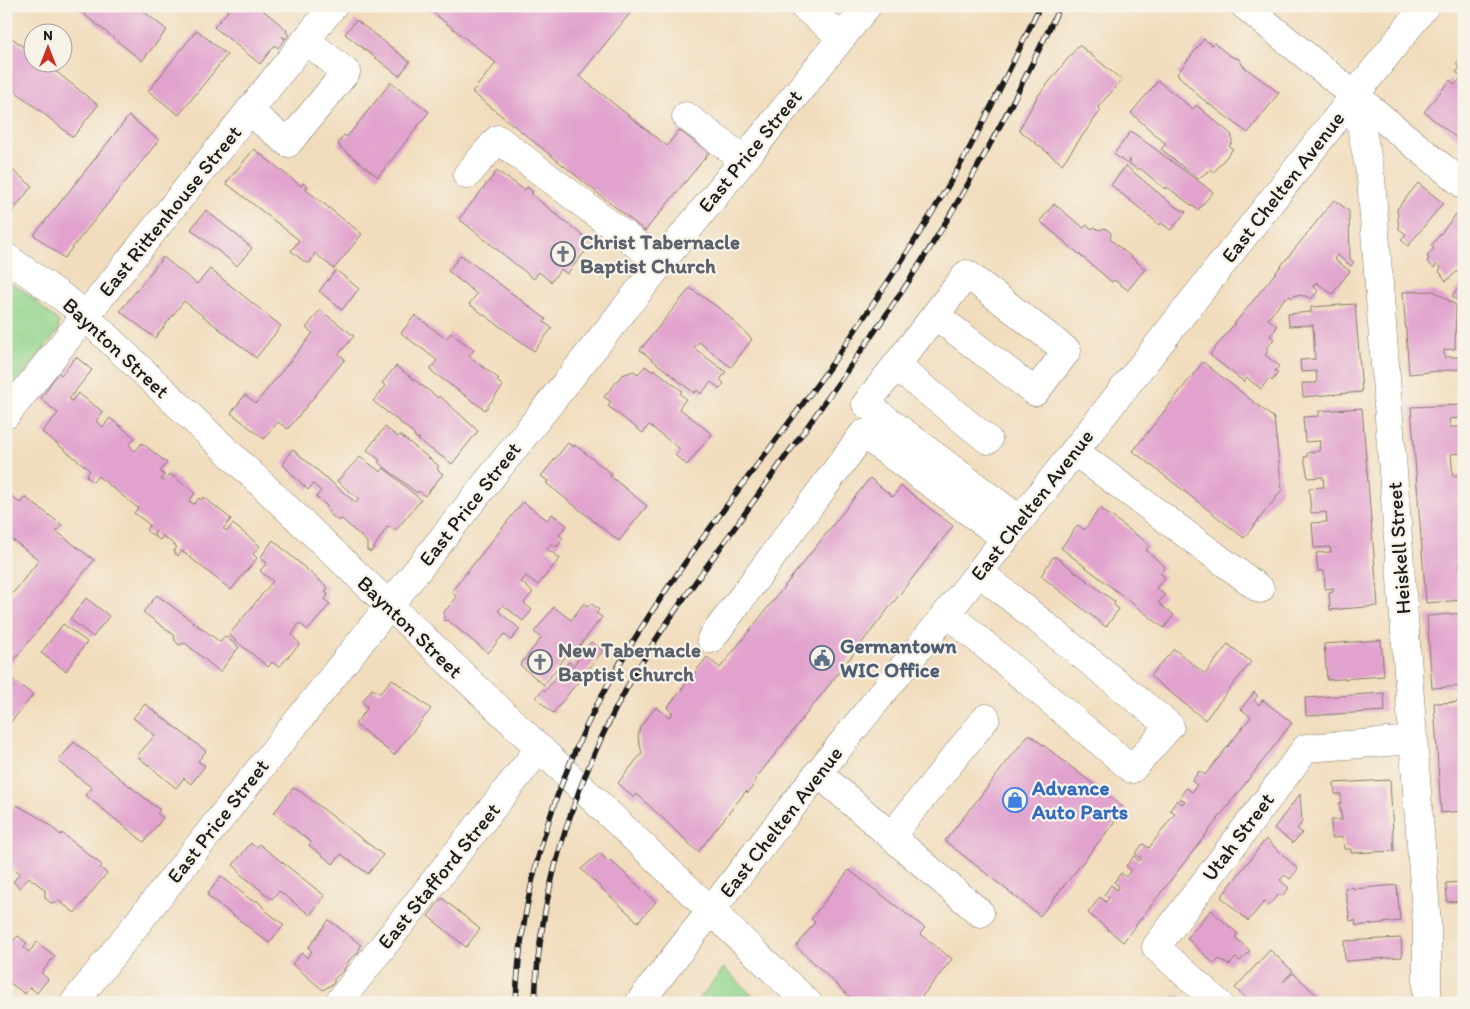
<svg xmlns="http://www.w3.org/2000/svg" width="1470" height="1009" viewBox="0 0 1470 1009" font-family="Itim,sans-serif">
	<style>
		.green { fill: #92d48c; stroke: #577854 }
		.building { fill: #e1a2cd }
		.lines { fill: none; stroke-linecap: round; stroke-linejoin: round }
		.minor-casing { stroke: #867c6c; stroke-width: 29 }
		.minor { stroke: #fff; stroke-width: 28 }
		.rail-casing { stroke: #1c1c1c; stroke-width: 5.5 }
		.rail { stroke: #f7f3e8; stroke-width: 4; stroke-dasharray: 11; stroke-linecap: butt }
		.labels { text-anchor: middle; stroke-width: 4.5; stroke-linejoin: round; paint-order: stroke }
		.street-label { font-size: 21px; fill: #1c1c1c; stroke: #f7f3e8 }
		.worship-label { font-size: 21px; font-weight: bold; fill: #5b616d; stroke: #f7f3e8; text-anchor: start }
		.service-label { font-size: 21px; font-weight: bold; fill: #4e5e75; stroke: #f7f3e8; text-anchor: start }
		.shop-label { font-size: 21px; font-weight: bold; fill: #366cbe; stroke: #f7f3e8; text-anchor: start }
	</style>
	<rect width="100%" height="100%" fill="#f7f3e8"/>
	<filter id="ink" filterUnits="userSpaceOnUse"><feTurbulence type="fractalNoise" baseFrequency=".02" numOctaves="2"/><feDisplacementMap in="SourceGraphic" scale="10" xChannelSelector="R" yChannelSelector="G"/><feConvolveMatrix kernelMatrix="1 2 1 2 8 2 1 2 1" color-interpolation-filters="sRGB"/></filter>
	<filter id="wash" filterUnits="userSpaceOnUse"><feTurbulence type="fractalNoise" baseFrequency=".0096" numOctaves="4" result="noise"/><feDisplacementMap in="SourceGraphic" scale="20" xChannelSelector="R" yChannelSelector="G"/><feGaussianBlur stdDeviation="1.12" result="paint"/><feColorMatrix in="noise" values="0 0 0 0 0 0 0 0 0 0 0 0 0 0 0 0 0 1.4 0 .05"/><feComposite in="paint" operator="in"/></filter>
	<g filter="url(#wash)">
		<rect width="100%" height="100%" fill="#f1ddbd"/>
		<path class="green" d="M6,280L25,292L59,322L58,331L6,396Z
			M724,968L760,1003H696Z"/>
		<g id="blocks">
			<path class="building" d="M74,6H137L167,30L142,61Z
				M222,6H258L287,30L286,32L289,35L286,39L282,36L285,40L278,48L275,45L260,64L214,27L228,11Z
				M425,6H636L579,76L667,146L679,130L709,153L645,231L472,92L496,63Z
				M356,20L410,62L399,76L345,34Z
				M197,30L227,55L179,115L148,91Z
				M6,33L32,54V62H44L98,105L73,137L6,84Z
				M1204,39L1212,45L1214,43L1230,56L1239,59L1243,66L1279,93L1248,133L1200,97L1177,74Z
				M1079,45L1122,80L1098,107L1101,110L1062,164L1019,130L1037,97Z
				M1464,55V144L1424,112L1450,80L1455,85L1462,77L1456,72L1460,68L1456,64Z
				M1158,81L1193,109L1196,105L1232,135V143L1229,146L1233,149L1214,172L1211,169L1198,179L1161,149L1166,144L1131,113Z
				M391,82L429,112L378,177L340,147L338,143L344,135L347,137Z
				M129,116L159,140L64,258L34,235Z
				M1131,131L1213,192L1198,210L1167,187L1165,189L1141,169H1137L1130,164V159L1127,164L1114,154Z
				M254,149L301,186L303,183L308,187L305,189L362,234L334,269L315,253L310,263H306L291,251L299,240L226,183Z
				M6,165L32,186L9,216L6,214Z
				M1126,166L1174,206L1186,212L1171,230L1161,223L1160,225L1111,185Z
				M497,171L525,190L527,187L533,192L531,194L592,243L567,274L561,269L551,282L539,272L534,279L459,219Z
				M1418,183L1443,203L1408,246L1401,240L1406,234L1399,229L1397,209Z
				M1334,200L1349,211L1350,259L1354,262L1351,266L1337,255L1334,259L1350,271L1332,294L1316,282L1313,286L1318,291L1311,299L1306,296L1295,295L1293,298L1290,296L1288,298L1286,297L1268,319L1276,325V329L1270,336L1274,339L1266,349L1268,351L1265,355L1279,366L1275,371L1278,373L1272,381L1269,378L1261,389L1247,378L1244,382L1211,356V353Z
				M1054,204L1084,228L1087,225L1092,229L1094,227L1099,230L1105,228L1111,233L1110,239L1145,269L1128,290L1114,280L1112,282L1040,221Z
				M206,210L252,248L237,266L191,229Z
				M1457,213L1464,217V273L1459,270L1446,281L1439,271L1441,268L1437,264L1434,268L1427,262L1429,258L1427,257L1434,248L1431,246Z
				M461,255L546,319L544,322L552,328L534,351L469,304L477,294L448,271Z
				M163,257L197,284L210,269L281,326L256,358L184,301L155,338L120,311Z
				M336,270L359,289L342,310L319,291Z
				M1464,277V302L1462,304L1452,296L1457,289L1462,291L1458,288Z
				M690,288L723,311L752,339L731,367L699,342L694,348L726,372L720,380L724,383L720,389L711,382L701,394L697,390L694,393L640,350Z
				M1434,291L1456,305L1455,349L1444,350V357H1459L1460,369L1409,374L1403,292Z
				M1355,304L1362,392L1303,397L1302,383H1317L1316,371L1301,372L1300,360L1315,359L1313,325L1289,326L1288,314L1311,312V307Z
				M320,310L354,336L339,354L345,359L288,429L278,422L264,439L231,413L245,395L256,403L313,333L306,328Z
				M415,315L446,339L451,333L474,350L469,356L499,379L497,381L503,386L485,410L430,370L437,360L401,333Z
				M76,357L92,370L69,399L72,401L78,393L103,412L96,421L103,427L110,418L135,438L129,445L135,451L142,443L167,463L160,471L164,475L161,479L164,481L170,474L195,493L189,501L194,504L199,498L202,500L204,497L231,519L223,529L227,531L233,524L260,546L253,554L257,558L231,590L182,551L178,556L173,552L177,547L163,536L160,540L154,536L156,530L152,535L146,530L150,525L134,513L138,508L98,476L93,482L86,476L90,470L42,432L58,413L41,399L58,372L61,375Z
				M1203,362L1274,418L1282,490L1244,538L1133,451Z
				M396,366L437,397H441L478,431L452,464L418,440L420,438H416L411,431L373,401L386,386L382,383Z
				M645,366L652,371L654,369L682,391L680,394L686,399L679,408L712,434L687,465L675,455L680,449L649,425L643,433L608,406L611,402L604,397L622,375L634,371L638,374Z
				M1461,405L1462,418L1449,419L1450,427H1464V453L1451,454L1453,476L1464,475V525H1457L1458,533H1464V561H1460V569H1464V582H1461L1463,600L1426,603L1411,407Z
				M1362,408L1378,606L1330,610L1329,593L1333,592V588L1325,589L1324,571H1318L1316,553L1331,552L1330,547L1314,548L1312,523L1327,522L1326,512L1311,513L1309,488L1324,487L1323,477L1308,478L1304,457H1307V453L1319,451L1320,441L1305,442L1303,417L1319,416V411Z
				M385,427L398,437L400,435L439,466L437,469L443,474L425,496L419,491L417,493L378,462L380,460L367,450Z
				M568,443L574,447L575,445L612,474L610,476L647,506L619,541L546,483L548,481L541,476Z
				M292,449L356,503L359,499L337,481L360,457L381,472L384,468L421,500L395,531L388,526L371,552L367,550V542L342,519L338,521L329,513L326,505L316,497L321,491L313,484L308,490L283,465Z
				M870,478L893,497L901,486L953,526L754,781L756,782L748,793L746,791L698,852L637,794L634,798L618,783L642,753L638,737L640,727L656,707L669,717L673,713L667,708L707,657L720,668Z
				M6,492L20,503L25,497L62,525L56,531L94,560L8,668L6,666V602L39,560L6,535Z
				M523,502L547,520L552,514L567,525L559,535L563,538L557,547L552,543L547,549L560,558L538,585L526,576L521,582L533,592L524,603L532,610L523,621L503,605L498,611L520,629L511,640L504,634L488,653L447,620L444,621V612L457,597L451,592Z
				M1100,508L1146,542L1149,546L1146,550L1165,567L1160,573L1165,577L1156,588L1165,595L1158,603L1174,615L1164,628L1061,548L1078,525L1084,530Z
				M273,540L328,588L325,592L328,594L325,600L330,604L308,630L299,623L292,635L300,644L279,667L272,662L268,667L229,635L273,581L260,571L267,563L260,558Z
				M1053,557H1056L1115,602L1114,605L1119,609L1106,627L1041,576Z
				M157,595L220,642L225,636L239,647L220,672L185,643L179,645L175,641L174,635L143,612Z
				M86,598L109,616L93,637L70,619Z
				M584,603L588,607L591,603L599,610L596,613L602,617L574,653L570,651L544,685L520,665L541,638L534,632L554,607L571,620Z
				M1464,613V686L1432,688L1427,616Z
				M63,624L87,642L66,671L41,653Z
				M1381,640L1384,676L1327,680L1324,644Z
				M591,642L603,651L553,713L537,699V696L543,689L545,691L569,662L573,666Z
				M1228,644L1251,662L1205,720L1150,676L1174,649L1205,674Z
				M11,678L33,695L6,728V684Z
				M392,679L431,709L394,755L355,724L367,709L366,708L367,706L362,702L372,689L380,693Z
				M1254,692L1258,696L1254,700L1259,705L1263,700L1292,723L1123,942L1088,913L1100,897L1106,902L1109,898L1104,895L1111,885L1117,890L1119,886L1114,882L1121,873L1126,877L1131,870L1126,866L1134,856L1139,861L1141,858L1135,854L1143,844L1149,848L1175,813L1170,810L1177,800L1182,804L1185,801L1179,798L1186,788L1192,792L1197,785L1192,781L1199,771L1205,775L1251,717L1241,709Z
				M1384,693L1385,711L1306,716L1305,698Z
				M1464,702V811L1441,813L1434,703Z
				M145,704L206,751L198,761L205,766L191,784L184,778L176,788L137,756L155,735L133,718Z
				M1029,734L1125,809L1040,916L945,841Z
				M74,742L160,810L157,813L163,818L144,842L85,795L92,788L58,761Z
				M1390,780L1394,851L1351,853V849H1344L1343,837L1332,838L1331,820H1342L1339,803H1341V794H1335L1334,783Z
				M293,788L301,792L383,855L368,874L341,854L333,864L309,845L311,842L274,813Z
				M1300,794L1302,822L1297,829L1302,833L1293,843L1274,828Z
				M17,805L43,820L61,835L62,833L102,865L100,868L107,873L75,913L59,901L51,903L45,898V890L29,877L20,888L13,882L20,873L6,862V819Z
				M1266,839L1298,869L1290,879L1285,875L1280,880L1289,888L1282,896L1279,894L1268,906L1264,902L1248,921L1221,897Z
				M251,843L256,848L259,844L325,896L310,915L279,891L272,899L238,872L239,870L233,865Z
				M600,853L608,862L610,860L656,902L638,922L581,869Z
				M849,870L925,928L920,934L952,959L920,999L921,1003H856L796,946L815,922L811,919Z
				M221,876L251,900L258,901L266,911L284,925L269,943L207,895Z
				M1464,882V901L1447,902L1446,883Z
				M1397,885L1400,921L1356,926L1355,920L1350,921L1345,888L1353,887V889Z
				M442,898L480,929L466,947L428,916Z
				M1211,910L1238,934L1235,937L1250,951L1240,961L1236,958L1229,965L1219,959L1214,964L1187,938Z
				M329,920L361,945L358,953L350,959L343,971L334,979V983L323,990L292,964L302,953L307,958L310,954L312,951L308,948Z
				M6,934L14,940L18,936L27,943L24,948L29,952L37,942L55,956L41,973L48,979L37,993L30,987L25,994L6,980Z
				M1401,938L1402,957L1345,961L1344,941Z
				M1270,950L1293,971L1283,982L1293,973L1320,998L1316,1003H1251L1235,988Z
				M1175,994L1184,1003H1168Z"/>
		</g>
	</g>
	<g filter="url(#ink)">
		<use href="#blocks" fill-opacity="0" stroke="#867c6c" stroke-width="1"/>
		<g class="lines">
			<defs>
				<path id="minor" d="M803,6L842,37
					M1245,6L1464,185
					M1355,95L1371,178L1427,925V1003
					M249,111L288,143L346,72L306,40
					M686,116L743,159
					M467,175L498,139L661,263
					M6,257L72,304L808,1003
					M935,315L1035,392L1067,351L967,274L866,404L1020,520
					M896,366L988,440
					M6,415L333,6
					M1074,451L1260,589
					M947,613L1132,769L1170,726L979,572
					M711,639L863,434L1005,538
					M818,773L980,913
					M892,835L986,718
					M74,1003L661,263L867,6
					M338,1003L539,749
					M639,1003L818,773L947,613L1425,6
					M1218,1003L1156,947L1306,748L1414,740"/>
			</defs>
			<use href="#minor" class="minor-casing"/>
			<use href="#minor" class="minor"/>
			<defs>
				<path id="rail" d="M516,1003C520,893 554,782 607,686C671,569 760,466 836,358C881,293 925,228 963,160C991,110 1015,58 1040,6
					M535,1003C539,880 583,756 648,652C674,610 704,570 733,530C784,458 836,388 886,315C954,217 1009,114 1060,6"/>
			</defs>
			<use href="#rail" class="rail-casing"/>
			<use href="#rail" class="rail"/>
		</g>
	</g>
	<defs>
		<symbol id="church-ring" viewBox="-11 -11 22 22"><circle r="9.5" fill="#f7f3e8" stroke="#6b7280" stroke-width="1.5"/><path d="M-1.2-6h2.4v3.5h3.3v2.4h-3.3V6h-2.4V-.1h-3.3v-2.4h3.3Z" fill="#6b7280"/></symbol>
		<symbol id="civic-ring" viewBox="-11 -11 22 22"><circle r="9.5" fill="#f7f3e8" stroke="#5c6f8a" stroke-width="1.5"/><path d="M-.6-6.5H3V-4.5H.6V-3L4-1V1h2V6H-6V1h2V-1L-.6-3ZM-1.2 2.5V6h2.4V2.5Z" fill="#5c6f8a"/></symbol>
		<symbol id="shop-ring" viewBox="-11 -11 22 22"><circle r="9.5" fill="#f7f3e8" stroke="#3f7fe0" stroke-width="1.5"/><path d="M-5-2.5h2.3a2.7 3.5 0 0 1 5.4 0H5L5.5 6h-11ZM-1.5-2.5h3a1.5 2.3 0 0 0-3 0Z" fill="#3f7fe0"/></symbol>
	</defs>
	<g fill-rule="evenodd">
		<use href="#church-ring" x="549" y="240" width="28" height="28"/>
		<use href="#civic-ring" x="808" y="644" width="28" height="28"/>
		<use href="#church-ring" x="526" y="648" width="28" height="28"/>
		<use href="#shop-ring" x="1001" y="786" width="28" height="28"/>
	</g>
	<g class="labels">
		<g class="street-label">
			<text transform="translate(750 151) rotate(-51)" y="7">East Price Street</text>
			<text transform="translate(1283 187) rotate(-52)" y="7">East Chelten Avenue</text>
			<text transform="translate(170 211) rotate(-51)" y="7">East Rittenhouse Street</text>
			<text transform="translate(116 348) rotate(43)" y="7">Baynton Street</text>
			<text transform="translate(470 504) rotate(-52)" y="7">East Price Street</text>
			<text transform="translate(1032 505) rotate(-52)" y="7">East Chelten Avenue</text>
			<text transform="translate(1399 548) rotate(-94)" y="7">Heiskell Street</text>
			<text transform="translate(410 627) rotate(44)" y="7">Baynton Street</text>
			<text transform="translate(218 821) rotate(-52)" y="7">East Price Street</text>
			<text transform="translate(781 822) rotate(-52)" y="7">East Chelten Avenue</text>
			<text transform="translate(1238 837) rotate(-53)" y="7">Utah Street</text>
			<text transform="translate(439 876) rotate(-51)" y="7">East Stafford Street</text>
		</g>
		<g class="worship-label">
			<text x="580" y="249">Christ Tabernacle<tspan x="580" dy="24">Baptist Church</tspan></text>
			<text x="558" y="657">New Tabernacle<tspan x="558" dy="24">Baptist Church</tspan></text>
		</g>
		<g class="service-label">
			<text x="840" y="653">Germantown<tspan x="840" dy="24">WIC Office</tspan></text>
		</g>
		<g class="shop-label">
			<text x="1032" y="795">Advance<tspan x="1032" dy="24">Auto Parts</tspan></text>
		</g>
	</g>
	<rect width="1470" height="1009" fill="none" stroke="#f7f3e8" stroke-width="25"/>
	<g transform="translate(48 48)"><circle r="24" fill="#f7f3e8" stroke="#9f9d96"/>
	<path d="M0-4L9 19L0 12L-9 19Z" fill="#c8321e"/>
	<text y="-8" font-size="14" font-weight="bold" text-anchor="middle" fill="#1c1c1c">N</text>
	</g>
</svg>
